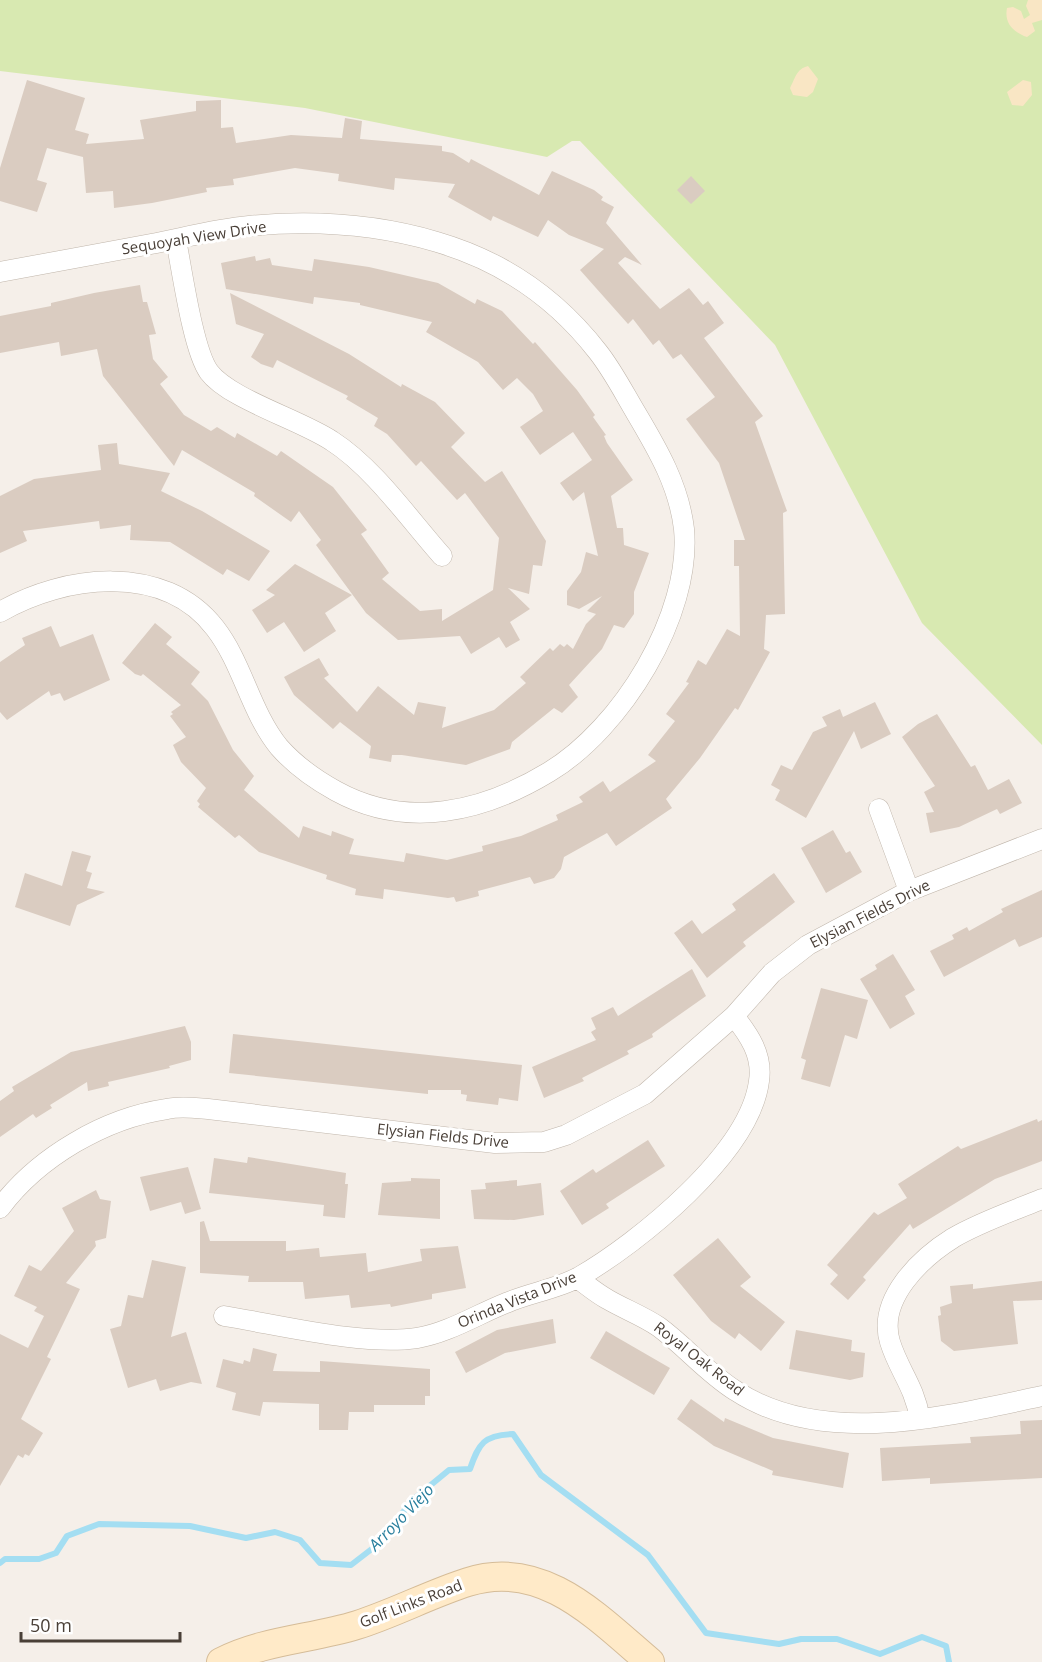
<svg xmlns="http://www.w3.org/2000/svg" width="1042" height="1662" viewBox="0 0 1042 1662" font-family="'Open Sans',sans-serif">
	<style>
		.green { fill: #d8e9b1 }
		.sand { fill: #f9e6c4 }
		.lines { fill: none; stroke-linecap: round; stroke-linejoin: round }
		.stream { stroke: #a4def2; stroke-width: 6 }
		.building { fill: #daccc1 }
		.street-casing { stroke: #c0b6ab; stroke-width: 21 }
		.secondary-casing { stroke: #d5bc98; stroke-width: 30 }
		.street { stroke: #fff; stroke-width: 20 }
		.secondary { stroke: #ffeac8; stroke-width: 28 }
		.labels { text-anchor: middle; stroke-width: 6; stroke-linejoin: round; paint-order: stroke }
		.street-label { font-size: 15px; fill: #493f37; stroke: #fff }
		.water-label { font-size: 16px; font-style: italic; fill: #297f9e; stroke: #fff }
	</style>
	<rect width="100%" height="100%" fill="#f5efe9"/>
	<path class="green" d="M0,0H1042V745L922,623L775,345L580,141H572L547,157L305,108L0,71Z"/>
	<path class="sand" d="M1028,0H1042V20L1032,23L1035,31L1027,37C1013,32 1004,23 1007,8L1013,7L1021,11L1024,19L1030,15L1026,6Z
		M808,66L818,79L813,92L807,97L793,95L790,88C795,79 796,69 808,66Z
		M1023,80L1031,82L1032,95L1023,106L1012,105L1007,92Z"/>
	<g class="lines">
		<path class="stream" d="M0,1563L5,1559H39L56,1553L67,1536L99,1524L190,1526L246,1538L275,1532L300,1540L320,1563L351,1565L373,1548L415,1498L449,1470L470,1469C479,1443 484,1435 513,1434L541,1475L648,1555L706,1633L779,1644L801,1639H837L880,1654L922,1637L946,1646L949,1662"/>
	</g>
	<path class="building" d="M27,80L85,98L75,130L89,134L86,144L144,139L140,120L196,111V101L221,100V128L233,127L236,143L291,135L342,138L345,118L362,121L360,139L442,146V151L453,153L469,163L471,159L539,195L552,171L594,190L603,197L601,200L614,207L606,223L642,265L625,257L618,263L660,309L689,288L703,305L708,301L724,323L704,338L763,416L755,422L787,511L783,513L785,614L766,615L764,649L770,652L738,710L735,708L700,758L666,799L672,808L616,846L607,833L564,857L561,869L554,878L534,884L530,877L478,891L479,896L456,902L454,897L448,898L384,889L383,899L355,895L356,889L326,879L327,875L259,852L239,835L235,838L198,807L200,804L197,801L206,788L181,762L173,745L186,737L170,716L173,714L171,712L181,705L143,674L141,676L135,674L122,663L155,623L172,637L166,644L200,672L191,684L208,701L233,750L254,776L244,790L299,838L303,826L331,836L332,831L354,839L349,854L404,862L406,853L447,860L483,851L482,846L521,836L558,820L556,815L583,802L579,797L603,781L610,792L656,761L648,755L675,721L666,714L689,683L686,682L698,660L706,665L727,629L740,636L739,566H734V540H745L719,463L686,419L715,397L681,354L673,359L659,340L653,345L633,319L628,324L580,270L604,249L569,235L548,220L538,237L493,216L491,221L448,197L455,184L395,178L394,190L338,181L339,174L295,168L233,179L234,185L206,188L207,192L152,203L114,208L113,191L86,193L83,157L47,148L37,180L47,183L37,212L0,201V168Z
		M691,176L705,191L691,204L677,190Z
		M255,256L256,261L270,258L272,265L312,271L314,259L369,267L438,283L475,304L477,299L502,311L533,344L535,342L577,390L595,415L593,417L606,435L604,436L607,443L633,480L611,496L617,528H623L624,545L649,553L634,592V614L624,628L614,625L602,649L569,685L578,697L562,713L554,708L512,742L510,749L466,765L402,755H392L391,762L369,758L371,746L340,722L333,729L294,695L284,677L319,658L329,675L324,678L357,712L378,686L414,715L418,702L446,707L442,728L494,710L526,683L520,677L550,648L553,651L560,644L564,647L567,644L573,649L586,624L596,614L587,611L602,596L579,609L567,605V591L581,572L586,552L598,556L584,492L573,501L560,483L592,460L573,432L540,455L520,427L543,411L533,394L517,378L503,390L478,362L426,332L432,322L360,305V303L314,297L313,304L226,289L221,263Z
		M140,285L143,302H147L156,334L149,335L153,359L168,377L160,384L184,415L211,431L217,427L235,438L237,433L277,456L281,451L333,487L367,530L361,534L389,573L382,579L420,611L442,609V621L493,590L499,538L465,493L457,500L421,461L416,466L387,434L374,426L378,418L346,399L348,396L277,360L273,368L261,364L251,357L264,334L236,324L230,293L349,354L401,387L402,384L435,402L465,433L451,447L485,482L502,471L546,541L542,566L533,565L529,594L508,588L530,609L510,622L520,640L506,648L499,637L471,654L460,636L398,640L366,613L316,545L321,540L299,511L291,522L254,496L255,493L182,450L174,466L103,376L97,349L61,356L59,342L0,353V316L51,306V303L94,293Z
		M117,443L119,464L170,473L161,491L202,511L270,551L249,581L227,569L223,575L170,542L130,540L131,525L100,529L99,521L23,531L27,541L0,553V496L34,479L101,470L98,445Z
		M295,564L352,595L325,613L336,631L304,652L284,622L267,633L252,610L275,595L266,590Z
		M51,626L60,647L93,634L110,680L64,701L60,693L51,696L49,691L7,720L0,712V662L25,645L22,638Z
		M875,702L891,734L861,749L854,731L806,818L775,800L780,790L771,785L781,765L792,770L813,732L827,726L822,717L840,709L843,717Z
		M937,714L971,767L975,765L988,790L1009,779L1022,803L1000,814L997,809L959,827L930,833L926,813L934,812L924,792L935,786L902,737L918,724Z
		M833,830L846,853L850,851L862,872L826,893L801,848Z
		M72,851L91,856L86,871L92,873L87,888L105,892L77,905L70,926L15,907L25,873L62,886Z
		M774,873L795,902L743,942L746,946L707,978L674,933L692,920L702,934L736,910L732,904Z
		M1042,890V937L1019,947L1015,939L944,977L930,951L954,939L952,935L967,927L969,931L1003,912L1001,909Z
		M893,954L915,990L905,996L915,1014L890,1029L860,979L877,969L875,965Z
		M692,969L706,996L652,1034L653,1037L627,1051L629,1054L582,1078L584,1081L544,1098L532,1067L596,1040L591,1032L596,1029L591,1018L613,1007L618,1016Z
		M821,988L868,1000L857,1039L845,1035L830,1087L801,1079L806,1060L801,1058Z
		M185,1026L191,1042V1060L169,1066L170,1068L108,1082L109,1086L88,1091L87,1082L50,1105L52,1108L36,1118L33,1114L0,1137V1101L14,1091L12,1087L71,1052Z
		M233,1034L522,1065L518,1101L499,1098L498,1105L466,1101L467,1095L461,1094V1090H428V1094L229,1073Z
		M1037,1119L1038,1122L1042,1120V1161L995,1179L913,1229L910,1224L863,1277L866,1280L848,1300L830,1284L838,1275L827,1265L874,1212L878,1215L907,1198L898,1184L958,1146L961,1149Z
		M648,1140L665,1166L606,1204L609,1208L582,1225L560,1191L593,1169L596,1173Z
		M248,1157L346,1173L345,1184H348L345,1218L323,1216L324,1205L209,1193L214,1158L247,1163Z
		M188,1167L201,1209L185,1214L181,1202L150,1211L140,1177Z
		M411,1178L440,1179V1219L378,1215L382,1183L411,1181Z
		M517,1180V1186L541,1183L544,1215L514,1220L474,1219L471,1190L486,1189L485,1183Z
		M96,1190L100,1199L111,1201L106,1238L95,1241L96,1246L66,1283L80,1289L47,1357L51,1359L21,1419L43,1433L29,1456L25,1454L23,1458L18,1455L0,1486V1334L28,1348L44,1316L34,1311L37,1307L14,1296L29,1265L41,1271L74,1231L62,1208Z
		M204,1221L210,1241H286V1251L319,1248L320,1257L366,1253L368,1272L422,1261L420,1249L458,1246L466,1288L432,1294V1299L391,1307L390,1304L351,1308L349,1295L305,1299L303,1282H248L249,1276L200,1273V1222Z
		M718,1238L751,1277L740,1286L785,1322L761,1351L739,1333L735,1339L711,1321L673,1275Z
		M152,1260L186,1267L171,1337L186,1332L202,1384L191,1382L160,1391L156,1379L128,1388L110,1329L121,1326L128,1295L143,1298Z
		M1042,1281V1300L1013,1301L1018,1344L954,1351L941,1341L938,1316L941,1315L940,1307L952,1303L950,1286L973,1284V1289Z
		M553,1319L556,1343L505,1353L466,1373L455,1352L497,1330Z
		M796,1330L852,1340L851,1351L865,1353L863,1377L850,1380L789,1369Z
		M606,1331L670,1368L654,1395L590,1358Z
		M253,1348L277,1354L273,1371L320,1372V1361L430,1369V1396H425V1405H374V1412H349L348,1430H319V1404L263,1402L260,1416L232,1410L236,1393L216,1387L223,1359L243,1364L244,1360L250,1362Z
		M691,1399L724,1422L725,1418L773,1438L849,1453L843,1488L772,1475L773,1471L714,1446L677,1419Z
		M1042,1420V1478L930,1484V1478L882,1481L880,1448L971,1443L970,1437L1021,1434L1020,1421Z"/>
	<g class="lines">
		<defs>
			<path id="street" d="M176,240C182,270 193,350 209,372C229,399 301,420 332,441C374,468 409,519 442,556
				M0,272C50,263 101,253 151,244C183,238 216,229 249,226C312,220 376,224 437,242C502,261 557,299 598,352C613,371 624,393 636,413C658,450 679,486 684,529C692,615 621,729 549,772C483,812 407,830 336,791C316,780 294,764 279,747C250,711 243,664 215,628C164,562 64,575 0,612
				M879,809L909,891
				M0,1208C38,1157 105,1118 167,1109C180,1106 195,1108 208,1109L495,1143L544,1142L566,1135L645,1094L734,1016L772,973L808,945L909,891L1042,839
				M577,1278C587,1285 596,1293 607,1299C624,1309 643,1316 659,1327C686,1347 707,1373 736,1391C823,1448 948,1416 1042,1396
				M224,1316C280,1325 363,1346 417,1338C448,1333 478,1314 506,1303C529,1293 557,1289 579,1277C638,1243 750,1153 759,1081C763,1055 749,1035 734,1016
				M920,1419C914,1385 899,1371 890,1342C877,1299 921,1258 953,1238C980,1222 1013,1211 1042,1199"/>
			<path id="secondary" d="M221,1662C264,1640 312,1639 357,1625C395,1613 430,1594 468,1582C543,1558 598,1618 650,1662"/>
		</defs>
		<use href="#street" class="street-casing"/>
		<use href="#secondary" class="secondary-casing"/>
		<use href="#street" class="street"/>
		<use href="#secondary" class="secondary"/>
	</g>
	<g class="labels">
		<g class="street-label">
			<text transform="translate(194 238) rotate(-9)" y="5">Sequoyah View Drive</text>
			<text transform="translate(870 914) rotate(-27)" y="5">Elysian Fields Drive</text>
			<text transform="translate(443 1136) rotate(6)" y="5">Elysian Fields Drive</text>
			<text transform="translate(517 1300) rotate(-22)" y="5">Orinda Vista Drive</text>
			<text transform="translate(699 1359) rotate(38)" y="5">Royal Oak Road</text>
			<text transform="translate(411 1604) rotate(-21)" y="5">Golf Links Road</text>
		</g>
		<g class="water-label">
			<text transform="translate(401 1517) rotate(-46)" y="6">Arroyo Viejo</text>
		</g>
	</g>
	<path d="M21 1632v9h159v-9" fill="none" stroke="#493f37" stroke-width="3"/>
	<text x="30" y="1632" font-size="18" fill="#493f37" stroke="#ffffff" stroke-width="4.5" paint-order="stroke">50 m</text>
</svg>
